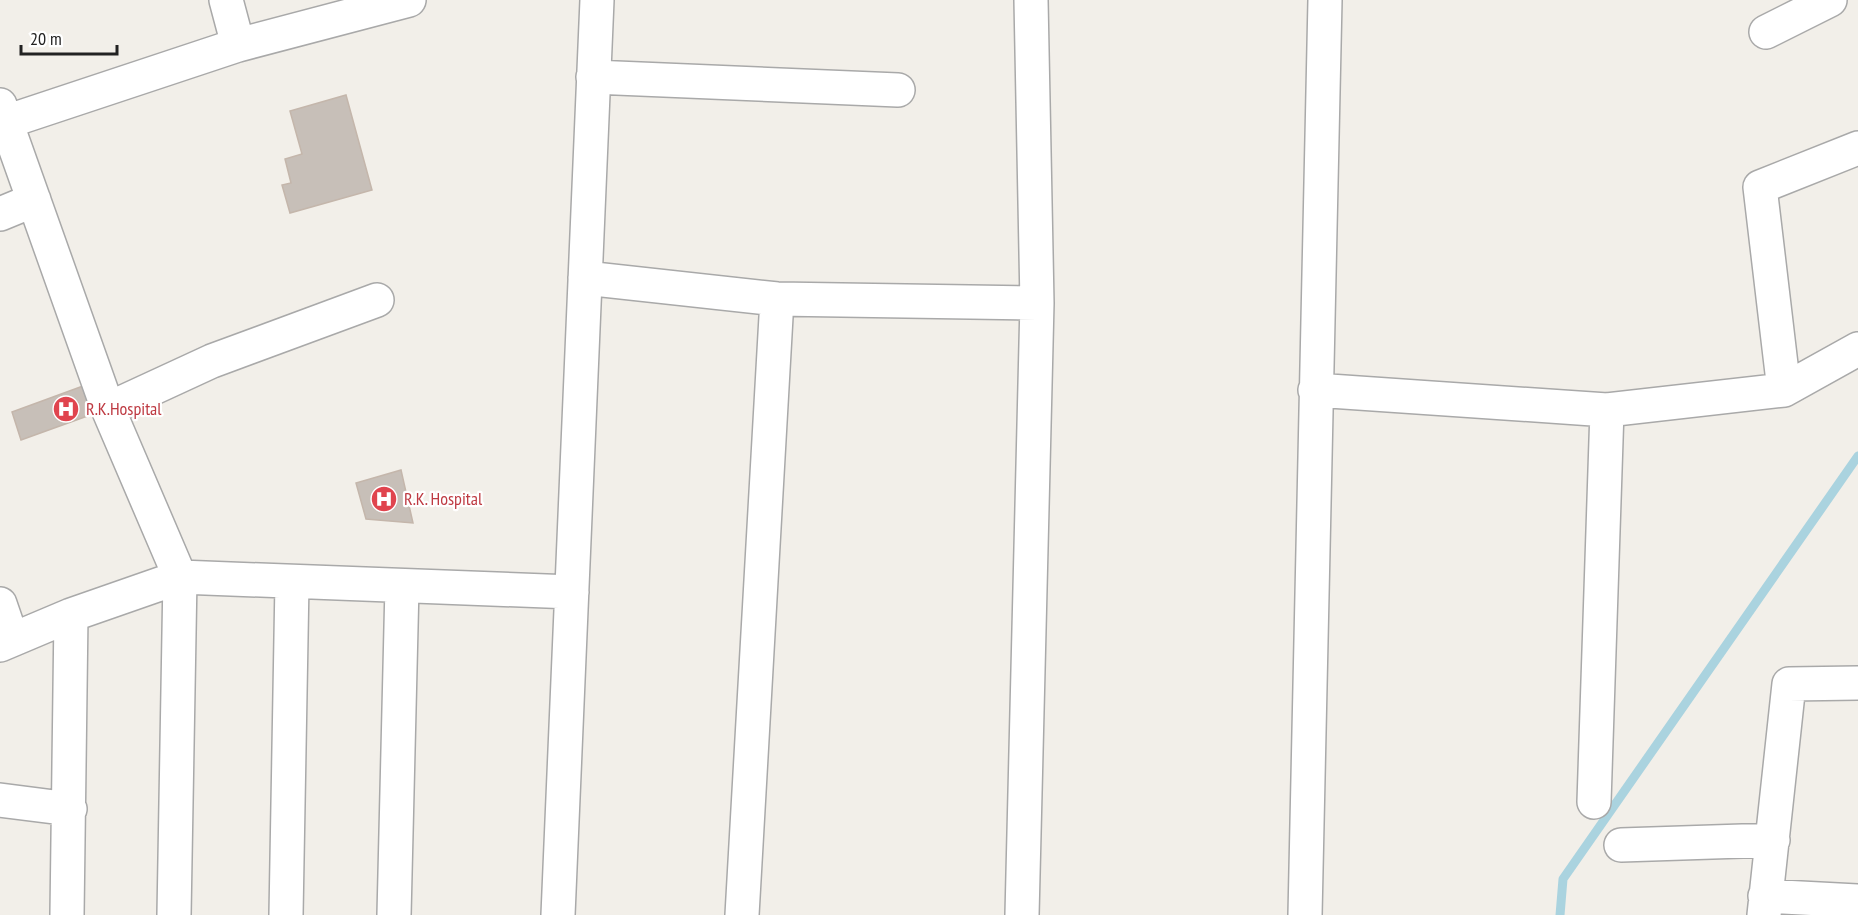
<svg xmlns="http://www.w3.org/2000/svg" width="1858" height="915" viewBox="0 0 1858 915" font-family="'PT Sans Narrow',sans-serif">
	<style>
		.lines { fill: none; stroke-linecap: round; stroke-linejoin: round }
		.stream { stroke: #aad3df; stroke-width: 9 }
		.building { fill: #c7bfb8; stroke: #c4b6ab; stroke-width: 1.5 }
		.minor-casing { stroke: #a9a9a9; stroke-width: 36 }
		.minor { stroke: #fff; stroke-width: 33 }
		.labels { text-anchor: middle; stroke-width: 4.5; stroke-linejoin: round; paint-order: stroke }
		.health-label { font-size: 18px; fill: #be3a42; stroke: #fff; text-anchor: start }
	</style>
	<rect width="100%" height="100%" fill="#f2efe9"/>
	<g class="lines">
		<path class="stream" d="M1560,915L1563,879L1858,456"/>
	</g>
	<path class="building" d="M346,95L372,190L290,213L282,185L291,183L285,159L302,154L290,111Z
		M83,386L93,414L21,440L12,412Z
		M401,470L413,523L366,519L356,483Z"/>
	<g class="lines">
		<defs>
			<path id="minor" d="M226,0L238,45
				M1766,32L1830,0
				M593,77L898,90
				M0,105L108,409L180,577L71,615L0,645
				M0,124L238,45L409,0
				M0,214L34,200
				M585,278L777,299L1037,303
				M1315,390L1607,410L1784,390L1858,349
				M1784,390L1760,187L1858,148
				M108,409L212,361L377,300
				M0,604L12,639
				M0,800L70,809
				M1594,802L1607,410
				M1621,845L1773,840
				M1765,896L1858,901
				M67,915L71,615
				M174,915L180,577L572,592
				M286,915L292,582
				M394,915L402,586
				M558,915L597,0
				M742,915L777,299
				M1022,915L1037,303L1031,0
				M1305,915L1325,0
				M1764,915L1789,684L1858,683"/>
		</defs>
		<use href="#minor" class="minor-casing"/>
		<use href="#minor" class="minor"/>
	</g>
	<defs>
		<symbol id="hospital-disc" viewBox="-11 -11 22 22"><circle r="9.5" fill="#e0444e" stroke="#fff"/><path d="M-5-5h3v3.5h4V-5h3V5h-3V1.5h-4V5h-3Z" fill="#fff"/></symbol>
	</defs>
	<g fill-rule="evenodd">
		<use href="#hospital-disc" x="51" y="394" width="30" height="30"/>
		<use href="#hospital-disc" x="369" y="484" width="30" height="30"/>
	</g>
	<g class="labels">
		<g class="health-label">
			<text x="86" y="415">R.K.Hospital</text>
			<text x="404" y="505">R.K. Hospital</text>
		</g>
	</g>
	<path d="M21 45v9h96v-9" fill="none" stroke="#222222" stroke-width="3"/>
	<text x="30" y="45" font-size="18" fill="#222222" stroke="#ffffff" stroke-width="4.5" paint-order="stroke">20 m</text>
</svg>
